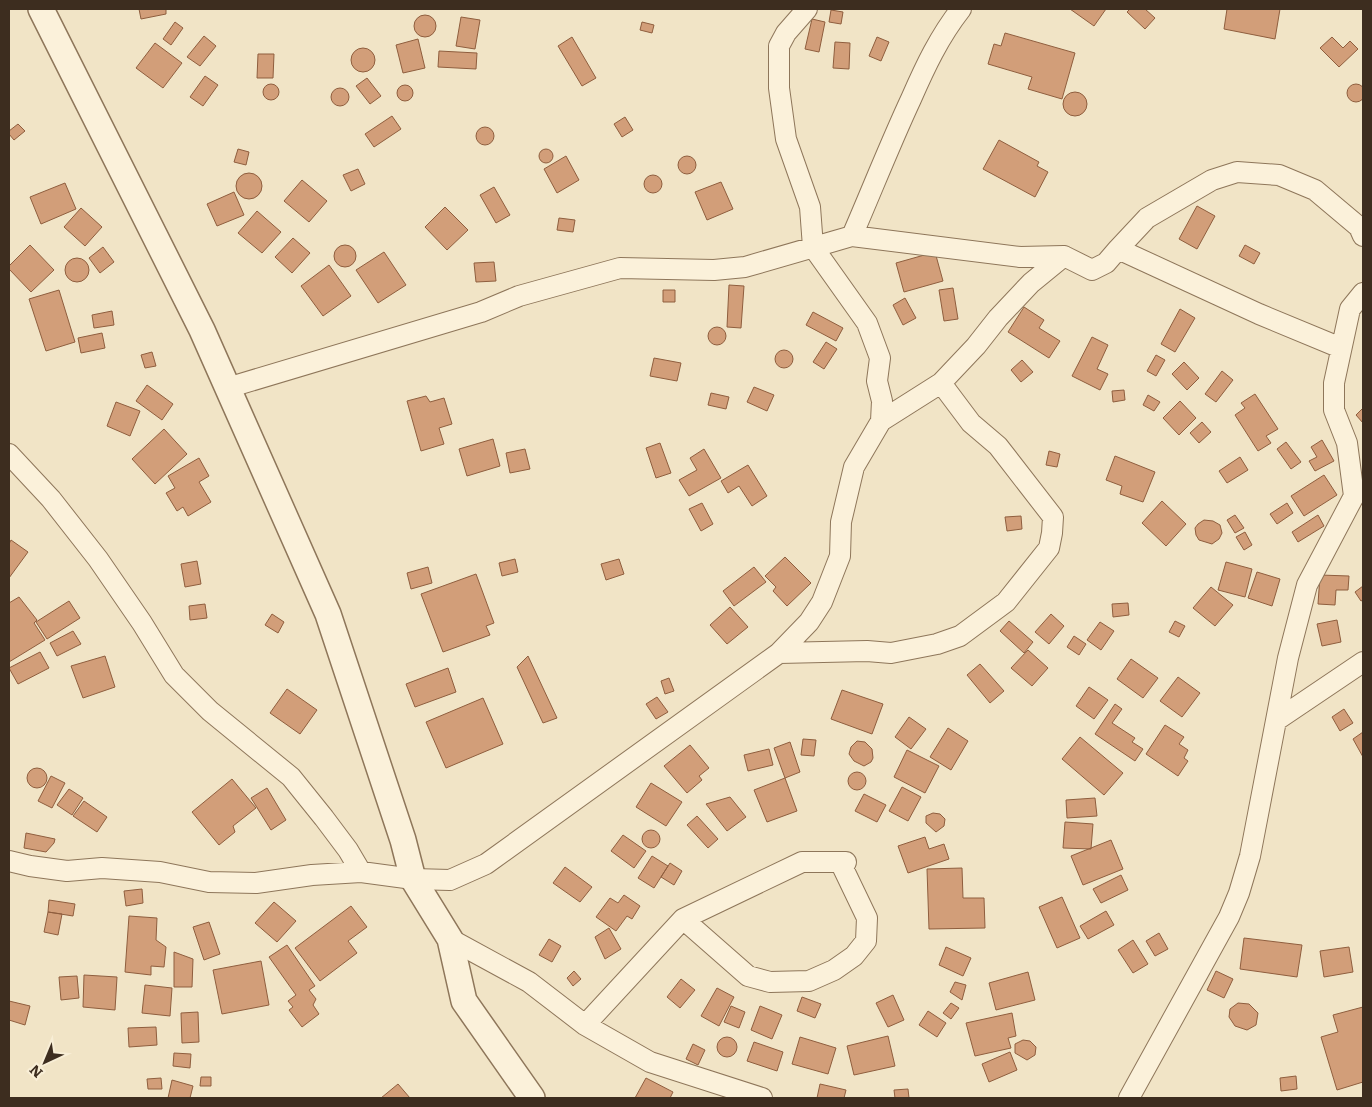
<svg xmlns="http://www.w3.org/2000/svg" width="1372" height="1107" viewBox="0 0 1372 1107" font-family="Literata,serif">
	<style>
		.building { fill: #d29e79; stroke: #8f5e3e }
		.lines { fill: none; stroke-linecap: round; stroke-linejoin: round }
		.minor-casing { stroke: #8e765a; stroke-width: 22 }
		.tertiary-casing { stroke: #8e765a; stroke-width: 28 }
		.minor { stroke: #fbf1da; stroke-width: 20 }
		.tertiary { stroke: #fbf1da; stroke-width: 25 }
	</style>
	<rect width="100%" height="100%" fill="#f1e4c6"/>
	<path class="building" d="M139,9H166V14L141,19Z
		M1070,9H1106L1094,26Z
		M1130,9H1145L1155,18L1145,29L1127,12Z
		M1227,9H1280L1275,39L1224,29Z
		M831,10L843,12L841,24L829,22Z
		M414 26a11 11 0 1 1 22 0a11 11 0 1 1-22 0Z
		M461,17L480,20L475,49L456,46Z
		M812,19L825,22L819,52L805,49Z
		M175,22L183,28L171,45L163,39Z
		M642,22L654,25L652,33L640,30Z
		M1005,33L1075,53L1062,99L1028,89L1032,77L988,64L994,44L1001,46Z
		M204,36L216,46L200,66L187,57Z
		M572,37L596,78L582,86L558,46Z
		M877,37L889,42L881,61L869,56Z
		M1332,37L1343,48L1350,41L1358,49L1339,67L1320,48Z
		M418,39L425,68L403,73L396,45Z
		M835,42L850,43L849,69L833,68Z
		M155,43L182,63L163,88L136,68Z
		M351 60a12 12 0 1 1 24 0a12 12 0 1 1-24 0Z
		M439,51L477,53L476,69L438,67Z
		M258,54H274L273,78H257Z
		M205,76L218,85L203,106L190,97Z
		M367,78L381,96L370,104L356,86Z
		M263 92a8 8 0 1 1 16 0a8 8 0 1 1-16 0Z
		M1347 93a9 9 0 1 1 18 0a9 9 0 1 1-18 0Z
		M397 93a8 8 0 1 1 16 0a8 8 0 1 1-16 0Z
		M331 97a9 9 0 1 1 18 0a9 9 0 1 1-18 0Z
		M1063 104a12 12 0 1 1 24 0a12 12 0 1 1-24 0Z
		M392,116L401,129L374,147L365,134Z
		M625,117L633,130L622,137L614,124Z
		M18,124L25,131L14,140L9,134V131Z
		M476 136a9 9 0 1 1 18 0a9 9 0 1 1-18 0Z
		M999,140L1039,162L1037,166L1048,172L1035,197L983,169Z
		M539 156a7 7 0 1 1 14 0a7 7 0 1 1-14 0Z
		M238,149L249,152L246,165L234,162Z
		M678 165a9 9 0 1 1 18 0a9 9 0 1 1-18 0Z
		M566,156L579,180L557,193L544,169Z
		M358,169L365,184L351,191L343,175Z
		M236 186a13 13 0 1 1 26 0a13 13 0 1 1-26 0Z
		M644 184a9 9 0 1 1 18 0a9 9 0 1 1-18 0Z
		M302,180L327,201L309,222L284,201Z
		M721,182L733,209L707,220L695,192Z
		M65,183L76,209L41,224L30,197Z
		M494,187L510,215L496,223L480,195Z
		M234,192L244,215L217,226L207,204Z
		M1197,206L1215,216L1197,249L1179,239Z
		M445,207L468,230L447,250L425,227Z
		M81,208L102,227L85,246L64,227Z
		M257,211L281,232L262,253L238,233Z
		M559,218L575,220L573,232L557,230Z
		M293,238L310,253L292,273L275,257Z
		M30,245L54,270L31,292L9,269V266Z
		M1245,245L1260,253L1254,264L1239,256Z
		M334 256a11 11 0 1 1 22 0a11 11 0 1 1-22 0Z
		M103,247L114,262L100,273L89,258Z
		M384,252L406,285L378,303L356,270Z
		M935,252L943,281L904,292L896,263Z
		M65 270a12 12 0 1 1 24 0a12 12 0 1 1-24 0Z
		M494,262L496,281L476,282L474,263Z
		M329,265L351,296L323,316L301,286Z
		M729,285L744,286L741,328L727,327Z
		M953,288L958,319L944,321L939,290Z
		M59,290L75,342L46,351L29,299Z
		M663,290H675V302H663Z
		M905,298L916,318L903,325L893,305Z
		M1024,307L1044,320L1039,328L1060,341L1049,358L1008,332Z
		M1180,309L1195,318L1175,352L1161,344Z
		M112,311L114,325L94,328L92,315Z
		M813,312L843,328L836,341L806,325Z
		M708 336a9 9 0 1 1 18 0a9 9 0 1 1-18 0Z
		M102,333L105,348L81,353L78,338Z
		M1092,337L1108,345L1097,369L1108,374L1100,390L1072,376Z
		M826,342L837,349L824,369L813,362Z
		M775 359a9 9 0 1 1 18 0a9 9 0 1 1-18 0Z
		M152,352L156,366L145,368L141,355Z
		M1156,355L1165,360L1156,376L1147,371Z
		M654,358L681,363L677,381L650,376Z
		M1022,360L1033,372L1021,382L1011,370Z
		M1184,362L1199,378L1187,390L1172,374Z
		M1222,371L1233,380L1216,402L1205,394Z
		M147,385L173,404L162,420L136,401Z
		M754,387L774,395L767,411L747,402Z
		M1124,390L1125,400L1113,402L1112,391Z
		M711,393L729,397L726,409L708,405Z
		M1255,394L1278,429L1266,436L1271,443L1258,451L1235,415L1245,408L1241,403Z
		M1148,395L1160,402L1154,411L1143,405Z
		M426,396L430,402L444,398L452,424L439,428L444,444L421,451L407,401Z
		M1180,401L1196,418L1179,435L1163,418Z
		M116,402L140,411L130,436L107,426Z
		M1363,408V423L1356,415Z
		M1202,422L1211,432L1199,443L1190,433Z
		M164,429L187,454L155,484L132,459Z
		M493,439L500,466L467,476L459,449Z
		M1322,440L1334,461L1315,471L1309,461L1317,457L1311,447Z
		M1286,442L1301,462L1291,469L1277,449Z
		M660,443L671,473L656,478L646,448Z
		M525,449L530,469L510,473L506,453Z
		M704,449L721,478L689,496L679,480L697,470L690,458Z
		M1049,451L1060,454L1057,467L1046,465Z
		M1115,456L1155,472L1143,502L1120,494L1122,486L1106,480Z
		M1240,457L1248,470L1227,483L1219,471Z
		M199,458L209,476L199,482L211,502L188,516L183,507L177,511L166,493L175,488L168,476Z
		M748,465L767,496L752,506L739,486L728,493L721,481Z
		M1324,475L1337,495L1304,516L1291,496Z
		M1162,501L1186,524L1166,546L1142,523Z
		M702,503L713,524L701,531L689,509Z
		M1287,503L1293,513L1277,524L1270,514Z
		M1235,515L1244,528L1235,533L1227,520Z
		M1318,515L1324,526L1298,542L1292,532Z
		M1021,516L1022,529L1007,531L1005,517Z
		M1204,520L1213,521L1220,525L1222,533L1219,539L1212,544L1199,540L1196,535L1195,528L1198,524Z
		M1245,532L1252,545L1244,550L1236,537Z
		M11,540L28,552L9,578V544Z
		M785,557L811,583L787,606L773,591L776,587L765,576Z
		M515,559L518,572L502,576L499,563Z
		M619,559L624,574L606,580L601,564Z
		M197,561L201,584L185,587L181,564Z
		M1226,562L1252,569L1245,597L1218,590Z
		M428,567L432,583L411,589L407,573Z
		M754,567L766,582L734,606L723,591Z
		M1257,572L1280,579L1272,606L1248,598Z
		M476,574L494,623L486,626L490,635L443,652L421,594Z
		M1320,575L1349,576L1348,590H1336L1335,605L1318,604Z
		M1363,586V600L1361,601L1355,592Z
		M1211,587L1233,605L1215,626L1193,608Z
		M19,597L37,620L34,623L45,640L9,662V603Z
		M69,601L80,618L47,639L36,622Z
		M1128,603L1129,615L1113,617L1112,604Z
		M205,604L207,618L190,620L189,606Z
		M730,607L748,627L727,644L710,625Z
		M272,614L284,622L278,633L265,625Z
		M1051,614L1064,626L1049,644L1035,632Z
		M1337,620L1341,642L1322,646L1317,624Z
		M1009,621L1033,642L1024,653L1000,631Z
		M1175,621L1185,626L1179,637L1169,632Z
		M1100,622L1114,631L1101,650L1087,640Z
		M73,631L81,644L57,656L50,643Z
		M1074,636L1086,644L1079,655L1067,647Z
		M1028,650L1048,668L1032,686L1011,668Z
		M40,652L49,668L18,684L9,668Z
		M105,656L115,687L83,698L71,666Z
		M528,656L557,718L543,723L517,667Z
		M1131,659L1158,678L1143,698L1117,679Z
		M980,664L1004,691L990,703L967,675Z
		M448,668L456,692L415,707L406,684Z
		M1178,677L1200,693L1182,717L1160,701Z
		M669,678L674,691L665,694L661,681Z
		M1089,687L1108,700L1094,719L1076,706Z
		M287,689L317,710L300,734L270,713Z
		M842,690L883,704L872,734L831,719Z
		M657,697L668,712L656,719L646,704Z
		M483,698L503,744L446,768L426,722Z
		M1115,704L1122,709L1112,723L1135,738L1132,742L1143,749L1135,761L1095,734Z
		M1344,709L1353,723L1340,731L1332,717Z
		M909,717L926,729L911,749L895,737Z
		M1165,725L1184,737L1179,744L1188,750L1184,758L1188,761L1178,776L1146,754Z
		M948,728L968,741L951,770L930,757Z
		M1363,732V757L1353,739Z
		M1080,737L1123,773L1104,795L1062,759Z
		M803,739L816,740L814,756L801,755Z
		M857,741L865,742L872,749L873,758L871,762L864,766L854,761L849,754L851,747Z
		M790,742L800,772L785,778L774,748Z
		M690,745L709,768L699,776L702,780L687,793L664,766Z
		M769,749L773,765L748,771L744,755Z
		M907,750L939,766L925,793L894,777Z
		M27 778a10 10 0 1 1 20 0a10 10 0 1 1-20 0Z
		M848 781a9 9 0 1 1 18 0a9 9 0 1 1-18 0Z
		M51,776L65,783L52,808L38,801Z
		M785,778L797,811L767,822L754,790Z
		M232,779L256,808L233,826L235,832L219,845L192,812Z
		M651,783L682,802L666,826L636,807Z
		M902,787L921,797L908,821L889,811Z
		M267,788L286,820L271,830L251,798Z
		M69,789L83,798L72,815L57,805Z
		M864,794L886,805L877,822L855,811Z
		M730,797L746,817L727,831L706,804Z
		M1095,798L1097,816L1067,818L1066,800Z
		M84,801L107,817L97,832L73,816Z
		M933,813L940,814L945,819L944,826L936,832L926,823V816Z
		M697,816L718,839L708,848L687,825Z
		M1065,822L1093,824L1091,849L1063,848Z
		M642 839a9 9 0 1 1 18 0a9 9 0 1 1-18 0Z
		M26,833L55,839L54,843L46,852L24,848Z
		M623,835L646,851L634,868L611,851Z
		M925,837L929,849L944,844L949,859L908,873L898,846Z
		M1111,840L1123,869L1083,885L1071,856Z
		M652,856L668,866L654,888L638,878Z
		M670,863L682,871L674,885L661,877Z
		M565,867L592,887L580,902L553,883Z
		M962,868L963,898H984L985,928L929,929L927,869Z
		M1121,875L1128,890L1101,903L1093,889Z
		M142,889L143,903L126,906L124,891Z
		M624,895L640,906L632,919L627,916L616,931L596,917L610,898L618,903Z
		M1062,897L1080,938L1057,948L1039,907Z
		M49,900L75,904L73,916L48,912Z
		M274,902L296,921L277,942L255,923Z
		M351,906L367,927L348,941L357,953L320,981L295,948Z
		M1106,911L1114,925L1088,939L1080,926Z
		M48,912L62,914L58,935L44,932Z
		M129,916L157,918L156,940L166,947L164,967L151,966V975L125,972Z
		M209,922L220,954L204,960L193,927Z
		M609,928L621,949L605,959L595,937Z
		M1159,933L1168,949L1155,956L1146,941Z
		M1244,938L1302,945L1297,977L1240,969Z
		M549,939L561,946L552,962L539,955Z
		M1133,940L1148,964L1133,973L1118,950Z
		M287,945L315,986L309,990L316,999L313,1005L319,1014L302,1027L289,1010L293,1007L288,1001L296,995L269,957Z
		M946,947L971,958L963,976L939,965Z
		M1349,947L1353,972L1324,977L1320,951Z
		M174,952L193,959L192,987H174Z
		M261,961L269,1005L222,1014L213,970Z
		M574,971L581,979L573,986L567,978Z
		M1216,971L1233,979L1224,998L1207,990Z
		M1028,972L1035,1000L996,1010L989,983Z
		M84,975L117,977L115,1010L83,1007Z
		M77,976L79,998L61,1000L59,977Z
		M681,979L695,990L680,1008L667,997Z
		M955,982L966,985L962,1000L950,992Z
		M145,985L172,988L170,1016L142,1013Z
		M717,988L734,997L719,1026L701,1016Z
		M893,995L904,1020L888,1027L876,1003Z
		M802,997L821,1004L815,1018L797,1011Z
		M9,1001L30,1006L25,1025L9,1020Z
		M951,1003L959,1008L951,1019L943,1013Z
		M1238,1003L1249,1004L1258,1013L1256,1025L1247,1030L1235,1026L1229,1017L1230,1009Z
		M731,1006L745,1012L739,1028L724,1022Z
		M760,1006L782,1015L772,1039L751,1030Z
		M1363,1007V1082L1337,1090L1321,1037L1338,1032L1333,1015Z
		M928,1011L946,1023L937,1037L919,1025Z
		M198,1012L199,1042L182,1043L181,1013Z
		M1012,1013L1016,1036L1008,1038L1011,1048L975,1056L966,1023Z
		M156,1027L157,1045L129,1047L128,1028Z
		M888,1036L895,1066L854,1075L847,1046Z
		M800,1037L836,1048L828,1074L792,1064Z
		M717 1047a10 10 0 1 1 20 0a10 10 0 1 1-20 0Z
		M1023,1040L1030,1041L1036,1047L1035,1055L1027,1060L1015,1053V1044Z
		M754,1042L783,1052L777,1071L747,1061Z
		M693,1044L705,1050L698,1065L686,1059Z
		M1010,1052L1017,1070L989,1082L982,1064Z
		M174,1053L191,1054L190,1068L173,1066Z
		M1296,1076L1297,1089L1281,1091L1280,1078Z
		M201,1077H211V1086H200Z
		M161,1078L162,1089H148L147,1079Z
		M646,1078L673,1092L670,1098H635Z
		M172,1080L193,1086L190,1098H168Z
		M398,1084L410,1098H381Z
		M820,1084L846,1090L844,1098H817Z
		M908,1089L909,1098H895L894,1090Z"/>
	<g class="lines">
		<defs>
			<path id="minor" d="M807,9L786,33L779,46V88L786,139L810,207L813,247L867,323L880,358L877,381L882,401L881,421
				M852,236C872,190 890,144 911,99C925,67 939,37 961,9
				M1341,348L1259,314L1118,249L1147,218L1212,180L1237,172L1279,175L1315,190L1359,227L1363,236
				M227,388L481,312L519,296L620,268L714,270L745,267L852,236L1020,257L1064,256L1092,270L1106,263L1118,249
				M9,454L51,499L98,559L142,623L174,675L210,711L291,777L324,818L348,850L361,872
				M1354,496L1347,443L1334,410V383L1350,309L1363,293
				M779,653L867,651L891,653L937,644L960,636L1006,602L1049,548L1052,533L1053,517L998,446L971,423L941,383
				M1277,720L1363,662
				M9,861L30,866L67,871L102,868L160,872L209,882L256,883L312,875L361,872L413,879L450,880L486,864L779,653L809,622L822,602L840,556L841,522L854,467L881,421L941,383L976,346L998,318L1031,283L1064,256
				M450,939L529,982L585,1025L650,1062L762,1098
				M585,1025L683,919L802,862H846L843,868L867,918L866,941L854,956L834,970L809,981L770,982L748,976L683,919
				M1129,1098L1229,917L1239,893L1250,856L1288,658L1307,585L1354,496L1363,490"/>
			<path id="tertiary" d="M41,9L202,330L328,614L403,840L413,879L450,939L464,1001L532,1098"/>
		</defs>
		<use href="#minor" class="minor-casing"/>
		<use href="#tertiary" class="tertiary-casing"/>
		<use href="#minor" class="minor"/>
		<use href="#tertiary" class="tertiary"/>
	</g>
	<rect width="1372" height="1107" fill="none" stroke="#3d2d1f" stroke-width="20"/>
	<g transform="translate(45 1062) rotate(224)" stroke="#f8eed6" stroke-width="4" paint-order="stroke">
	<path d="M0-4L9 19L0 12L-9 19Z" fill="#3d2d1f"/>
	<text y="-8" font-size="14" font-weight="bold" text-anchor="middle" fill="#3d2d1f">N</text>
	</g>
</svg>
